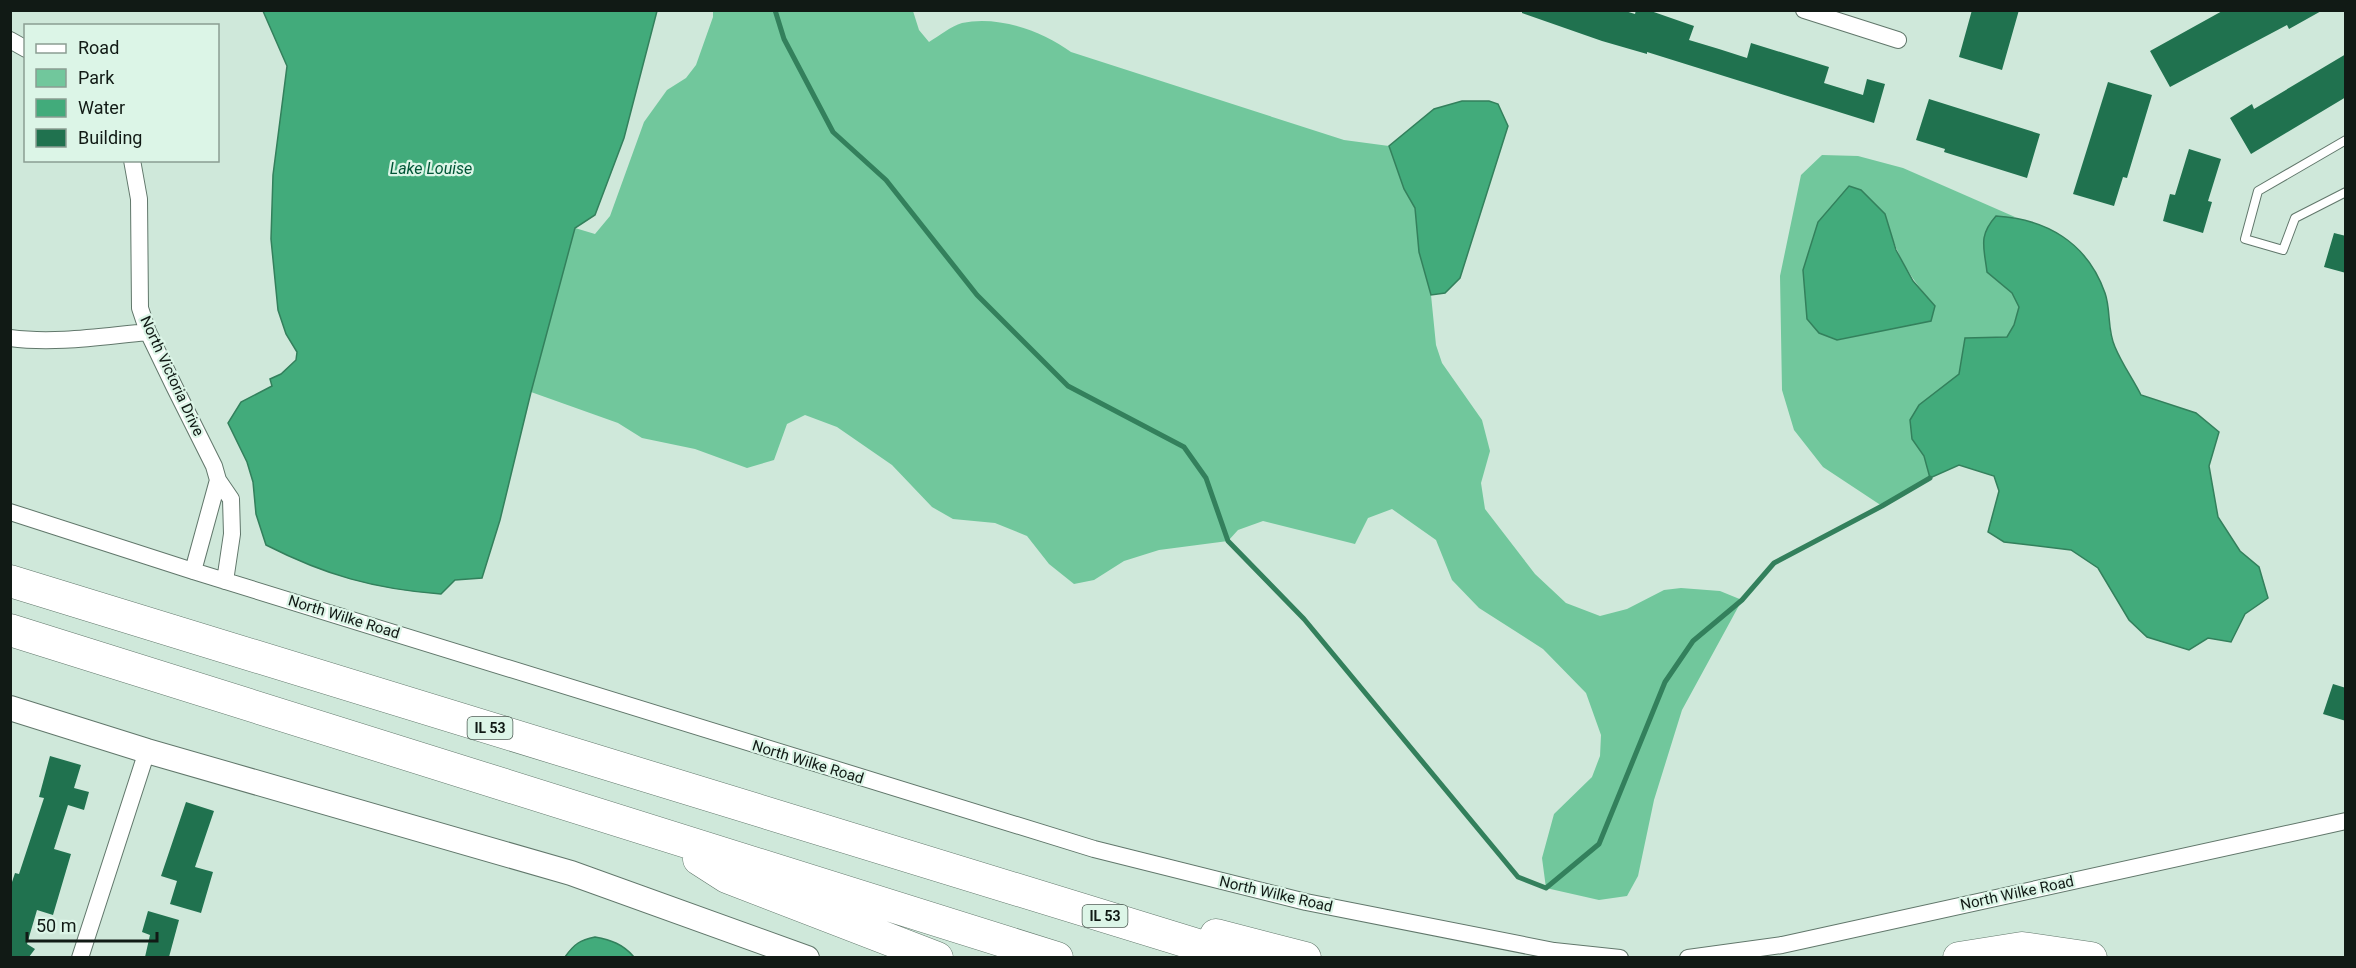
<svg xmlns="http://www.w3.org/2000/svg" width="2356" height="968" viewBox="0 0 2356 968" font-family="Roboto,sans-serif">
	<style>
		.green { fill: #71c79c; fill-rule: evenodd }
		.water { fill: #42ab7b; stroke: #33805c; stroke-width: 1.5 }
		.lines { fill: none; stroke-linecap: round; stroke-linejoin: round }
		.stream { stroke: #33805c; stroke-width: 5 }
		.building { fill: #20724f }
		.lane-casing { stroke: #61776b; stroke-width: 10 }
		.street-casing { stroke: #61776b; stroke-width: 18 }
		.secondary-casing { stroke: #61776b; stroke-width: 26 }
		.highway-casing { stroke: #61776b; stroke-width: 33 }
		.lane { stroke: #fff; stroke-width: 8 }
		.street { stroke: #fff; stroke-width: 16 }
		.secondary { stroke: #fff; stroke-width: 24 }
		.highway { stroke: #fff; stroke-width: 32 }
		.labels { text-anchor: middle; stroke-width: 4.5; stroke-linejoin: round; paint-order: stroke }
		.shield { fill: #dcf5e7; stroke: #4e5c54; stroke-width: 1.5 }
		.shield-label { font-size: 14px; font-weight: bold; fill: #111a15 }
		.street-label { font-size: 15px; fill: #111a15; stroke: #dcf5e7 }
		.water-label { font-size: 16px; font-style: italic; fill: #005637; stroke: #dcf5e7 }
	</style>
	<rect width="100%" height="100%" fill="#cfe8da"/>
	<path class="green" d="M713,11H913L919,30L929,42C939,36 951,26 962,23C998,15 1042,31 1071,52L1344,140L1389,146L1404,189L1415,208L1419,252L1431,295L1436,345L1442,363L1482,420L1490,451L1481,483L1485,509L1535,574L1566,603L1600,616L1627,609L1664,590L1681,588L1720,591L1742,600L1682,710L1654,800L1638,876L1627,896L1599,900L1546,888L1542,858L1554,814L1592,777L1600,756L1601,735L1586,693L1543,649L1479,608L1452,580L1436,540L1392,509L1368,518L1355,544L1263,521L1238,530L1228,541L1159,550L1124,561L1094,580L1074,584L1049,564L1027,536L995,523L953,519L932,507L892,465L837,427L805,415L787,424L774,460L747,468L695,449L642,438L618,423L531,392L575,228L595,234L610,216L644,122L667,90L686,78L696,65L713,17Z
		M1822,155L1858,156L1903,168L2015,217H1996L1987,272L2012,293L2019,307L2014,325L2007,337L1965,338L1959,374L1920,405L1912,439L1924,456L1930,478L1882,506L1823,467L1794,430L1782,390L1780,276L1801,175ZM1885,214C1897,256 1906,273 1935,306L1930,321L1837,340Z"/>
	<path class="water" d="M263,11H657L624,138L595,215L575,228L531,392L500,520L482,578L455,580L441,594C374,589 325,575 266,545L256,514L253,482L247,462L228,423L241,402L272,386L270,379L281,374L296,360L297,352L286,334L278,310L271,239L273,175L287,66Z
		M1462,101H1489L1498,104L1508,126L1460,278L1445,293L1431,295L1419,252L1415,208L1404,189L1389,146L1434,109Z
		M1849,186L1861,190L1885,214L1896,250L1913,281L1935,306L1931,321L1837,340L1819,333L1807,319L1803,270L1818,222Z
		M1996,216C2046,219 2087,242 2105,293C2111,310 2107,330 2115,347C2122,364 2133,379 2141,395L2196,413L2219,432L2209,466L2218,517L2240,551L2259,567L2268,598L2245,614L2231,642L2208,638L2189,650L2147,637L2129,620L2098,568L2071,550L2004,542L1988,532L1999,491L1994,476L1959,465L1930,478L1924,456L1912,439L1910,420L1919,405L1959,374L1965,338L2007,337L2014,325L2019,307L2012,293L1987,272C1984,247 1978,236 1996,216Z
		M595,937C611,940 623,944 634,957H565C574,944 580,940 595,937Z"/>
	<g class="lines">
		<path class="stream" d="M775,10L784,39L833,132L886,180L977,295L1068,386L1184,447L1206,478L1228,541L1304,619L1518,877L1546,888L1599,844L1665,682L1693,641L1742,600L1774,563L1882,506L1930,478"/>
	</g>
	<path class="building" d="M1522,10H1622L1635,14L1636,10H1648L1694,26L1689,40L1719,49L1747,58L1751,43L1829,67L1824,83L1863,95L1867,79L1885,84L1874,123L1647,52V54L1602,41L1522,13Z
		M1972,10H2019L2002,70L1959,57Z
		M2224,10H2323L2289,29L2287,25L2170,87L2150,51Z
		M2346,54V97L2251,154L2230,118L2252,104L2254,109Z
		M2108,82L2152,95L2127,178L2123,177L2114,206L2073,194Z
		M1929,99L2040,134L2027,178L1944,152L1945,149L1916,140Z
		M2189,149L2221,159L2208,201L2212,202L2203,233L2163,221L2170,194L2175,195Z
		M2334,233L2346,236V273L2324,267Z
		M2333,684L2346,688V721L2323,714Z
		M50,756L81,765L74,788L89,792L84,810L68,805L54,849L71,854L53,915L37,910L27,944L35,949L29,957H10V888L15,873L19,874L44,798L39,797Z
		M186,802L214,811L195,867L213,872L201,913L170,904L177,881L161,876Z
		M148,911L179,920L169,957H145L150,935L142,932Z"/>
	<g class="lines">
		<defs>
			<path id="lane" d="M2346,140L2258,191L2245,239L2283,250L2295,218L2346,192"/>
			<path id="street" d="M1804,10L1898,40
				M10,40L26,49
				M132,160L139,199L140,308L148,332L174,386L214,466L218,480L231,499L232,534L225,581
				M10,338C56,344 103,336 148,332
				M10,512L193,571L1094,849L1306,902L1554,951L1620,958
				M193,571L218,480
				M80,958L147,751
				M1688,958L1782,945L2346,821"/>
			<path id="secondary" d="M10,708L147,751L571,873L807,958"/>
			<path id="highway" d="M10,581L1240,958
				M10,630L1057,958
				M699,859L727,877L937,958
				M1216,935L1305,958
				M1959,958L2022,948L2091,958"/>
		</defs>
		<use href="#lane" class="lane-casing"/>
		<use href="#street" class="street-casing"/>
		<use href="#secondary" class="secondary-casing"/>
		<use href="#highway" class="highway-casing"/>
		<use href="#lane" class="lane"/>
		<use href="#street" class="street"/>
		<use href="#secondary" class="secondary"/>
		<use href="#highway" class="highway"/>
	</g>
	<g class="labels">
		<g class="shield">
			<rect x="467.5" y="717" width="45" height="22" rx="4.5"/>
			<rect x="1082.5" y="905" width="45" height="22" rx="4.5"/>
		</g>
		<g class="shield-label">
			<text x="490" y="733">IL 53</text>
			<text x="1105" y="921">IL 53</text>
		</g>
		<g class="street-label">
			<text transform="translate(172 376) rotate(65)" y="5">North Victoria Drive</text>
			<text transform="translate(344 617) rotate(17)" y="5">North Wilke Road</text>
			<text transform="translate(808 762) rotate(17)" y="5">North Wilke Road</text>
			<text transform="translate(2017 893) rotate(-12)" y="5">North Wilke Road</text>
			<text transform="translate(1276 894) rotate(13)" y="5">North Wilke Road</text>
		</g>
		<g class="water-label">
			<text x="431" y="174">Lake Louise</text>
		</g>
	</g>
	<rect width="2356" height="968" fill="none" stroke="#111a15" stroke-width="24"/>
	<rect x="24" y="24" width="195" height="138" fill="#dcf5e7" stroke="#8b9d93" stroke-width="1.5"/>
	<rect x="36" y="44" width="30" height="9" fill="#ffffff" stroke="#8b9d93" stroke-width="1.5"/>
	<text x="78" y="54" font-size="18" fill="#111a15">Road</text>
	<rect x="36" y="69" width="30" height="18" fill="#71c79c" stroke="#8b9d93" stroke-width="1.5"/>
	<text x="78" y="84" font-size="18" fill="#111a15">Park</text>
	<rect x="36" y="99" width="30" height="18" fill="#42ab7b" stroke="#8b9d93" stroke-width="1.5"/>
	<text x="78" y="114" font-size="18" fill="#111a15">Water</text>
	<rect x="36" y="129" width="30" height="18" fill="#20724f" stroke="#8b9d93" stroke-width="1.5"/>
	<text x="78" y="144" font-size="18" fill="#111a15">Building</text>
	<path d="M27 932v9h130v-9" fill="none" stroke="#111a15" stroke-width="3"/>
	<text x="36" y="932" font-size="18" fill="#111a15" stroke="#dcf5e7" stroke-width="4.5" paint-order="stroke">50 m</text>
</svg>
